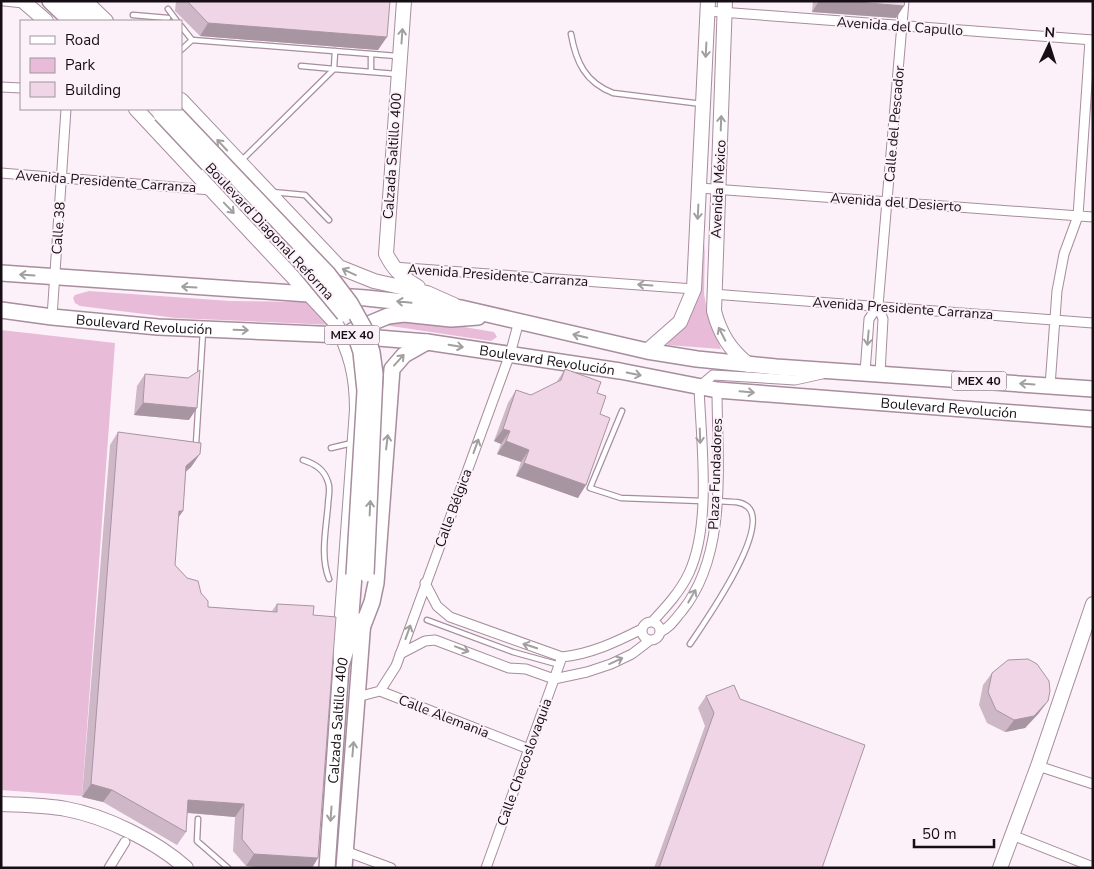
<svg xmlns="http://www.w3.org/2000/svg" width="1094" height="869" viewBox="0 0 1094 869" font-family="'Nunito Sans',sans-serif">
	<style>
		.green { fill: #e8bbd9 }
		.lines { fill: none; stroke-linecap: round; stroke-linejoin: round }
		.lane-casing { stroke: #a78d9e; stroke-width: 7 }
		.street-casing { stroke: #a78d9e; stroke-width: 11 }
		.secondary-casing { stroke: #a78d9e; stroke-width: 16 }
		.primary-casing { stroke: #a78d9e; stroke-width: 18 }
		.lane { stroke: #fff; stroke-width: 4.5 }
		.street { stroke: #fff; stroke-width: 9 }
		.secondary { stroke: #fff; stroke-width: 14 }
		.primary { stroke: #fff; stroke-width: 15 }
		.primary-bridge-casing { stroke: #a78d9e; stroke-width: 18; stroke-linecap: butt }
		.primary-bridge { stroke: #fff; stroke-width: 15 }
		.wall { fill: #ceb7c7 }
		.shaded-wall { fill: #a895a2 }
		.building { fill: #f0d5e7; stroke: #a895a2 }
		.oneway { stroke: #a29fa1 }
		.labels { text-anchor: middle; stroke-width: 4; stroke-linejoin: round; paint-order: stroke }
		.shield { fill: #fcf1f8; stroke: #5c5259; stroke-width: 1 }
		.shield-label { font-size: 12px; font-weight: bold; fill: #170e15 }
		.street-label { font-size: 14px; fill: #170e15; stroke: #fcf1f8 }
	</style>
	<rect width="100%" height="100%" fill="#fcf1f8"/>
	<path class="green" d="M705,243L704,294L708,315L721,349L667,345L690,314L699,294Z
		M89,291L230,301L309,302L333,325L176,318L80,306L75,303L73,298L75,295Z
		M410,318L494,332L497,337L491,341L384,325Z
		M1,330L115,343L82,796L1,790Z"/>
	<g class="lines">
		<defs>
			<path id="lane" d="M168,9L177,21
				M133,15L168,18
				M181,26L192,40L397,56
				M571,34C576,62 585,82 613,93L702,104
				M181,50L192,40
				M301,66L334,69L335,51
				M371,72V54
				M242,160L334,69L396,74
				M272,192L305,195L329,220
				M622,411L590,488L621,498L702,501
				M196,444L203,331
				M331,448L352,443
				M303,460C315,464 324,469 328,482C331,489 328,498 328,505C326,529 320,557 329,579
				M427,620L513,652L560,665
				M690,644C704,623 771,529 748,507C740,500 727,502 718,501
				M198,819L197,841L228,868"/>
			<path id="street" d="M4,1L24,3
				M707,11L1093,40
				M1,87L21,88
				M1,173L211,190
				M700,188L1093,217
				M393,267L694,289
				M713,294L1093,323
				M52,317L66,109
				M865,372L869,319L878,306
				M880,373L883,319L878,306L904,1
				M1050,386L1057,291L1064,254L1078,216L1090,40
				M425,583L437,606L450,617L562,657C591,654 616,642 642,629
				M642 631a9 9 0 1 1 18 0a9 9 0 1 1-18 0Z
				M652,622C666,607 680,592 689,573C712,523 701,442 699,387L713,375L795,380L822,374
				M660,632C670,628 675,619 682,611C729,553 717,460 717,390
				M400,654L425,641L435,640L509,668L526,669L554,679L587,672L611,664L632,654L649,641
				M380,691L396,666L510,354L519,321
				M357,697L380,691L529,749
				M1038,766L1093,784
				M1012,835L1093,867
				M345,851L391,868
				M109,868L125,842
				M486,868L562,657"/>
			<path id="secondary" d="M23,1L46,21
				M85,1L106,21
				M404,1L386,254C394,270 403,278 418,287
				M725,1L714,311C720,334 730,350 749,365
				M181,100L339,267L374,281L427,293L454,305
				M136,109L335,322C351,353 357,375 357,410L340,642L341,663
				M647,351L680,322L694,289L708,1
				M1,804C23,805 45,805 66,809C105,816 156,841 186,868
				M1000,868L1038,766L1093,604"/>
			<g id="primary">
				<path d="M50,1L71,21"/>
				<path d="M69,1L89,21"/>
				<path d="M1,273L366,298L461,308L647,351L697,359L776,367L1093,389"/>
				<path id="s1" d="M1,310L52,317L158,327L341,335L427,342L620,371L717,390L1093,419"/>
				<path d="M352,331L388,316L404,314L451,319L478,317"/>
				<path d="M362,628L372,602L376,583L392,369L404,355L427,342"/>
				<path id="s2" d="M327,868L341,666L349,640L354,575"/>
				<path d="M344,868L363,620"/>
			</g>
		</defs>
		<use href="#lane" class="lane-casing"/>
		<use href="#street" class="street-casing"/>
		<use href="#secondary" class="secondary-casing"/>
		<use href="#primary" class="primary-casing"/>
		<use href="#lane" class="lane"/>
		<use href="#street" class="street"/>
		<use href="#secondary" class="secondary"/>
		<use href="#primary" class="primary"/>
		<defs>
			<path id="primary-bridge" d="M171,109L328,274L350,303L364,328L372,352L375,374L366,574
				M161,114L208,164
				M297,257L344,314
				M354,575L365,391L361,352L355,334"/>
		</defs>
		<use href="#primary-bridge" class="primary-bridge-casing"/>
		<use href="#primary-bridge" class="primary-bridge"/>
	</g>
	<path class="wall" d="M176,1H390L378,50L200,36L175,11Z
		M813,1H905L904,6L896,18L812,12Z
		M565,369L597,393L600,414L578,498L516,476L521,462L497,454L501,444L494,441L508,403L516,390L531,395L556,383Z
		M145,374L189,420L134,415L137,386Z
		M118,432L200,454L191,467L186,471L183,511L178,518L175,565L201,593L208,607L272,611L277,604L313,615L312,868H269L246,866L233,851L235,817L187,813L186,832L177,845L103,802L82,797L110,445Z
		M992,673L1039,713L1025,728L1005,732L987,723L979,705L983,685Z
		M706,696L822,868H654L705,726L698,708Z"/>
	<path class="shaded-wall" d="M819,1H846L904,6L896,18L812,12Z
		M208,23L387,37L378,50L200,36Z
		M143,403L197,408L189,420L134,415Z
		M503,429L510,431L501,444L494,441Z
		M506,441L529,450L521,462L497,454Z
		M200,454L191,467L178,479L186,466Z
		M524,463L586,485L578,498L516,476Z
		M179,511H183L174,523Z
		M1048,701L1039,713L1025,728L1005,732L1014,720Z
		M91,784L112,790L103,802L82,797Z
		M188,800L244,804L235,817L179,812Z
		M254,854L318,858L312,868H269L246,866Z"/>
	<path class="building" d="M187,1H390L387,37L208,23Z
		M846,1H905L904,6Z
		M565,369L601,382L597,393L606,396L600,414L610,418L586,485L524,463L529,450L506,441L510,431L503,429L516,390L531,395L561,380Z
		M200,370L197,408L143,403L145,374L188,378Z
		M118,432L201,443L200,454L186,466L183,511H179L175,565L187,578L198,581L201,593L208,601V607L277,612V604L314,606L313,615L336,617L318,858L254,854L242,839L244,804L188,800L186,832L112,790L91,784Z
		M1028,659L1037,664L1049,681L1050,691L1048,701L1034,716L1014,720L996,710L988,692L992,673L1008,660Z
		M734,685L740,699L865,745L822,868H659L714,713L706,696Z"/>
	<defs><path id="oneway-shaft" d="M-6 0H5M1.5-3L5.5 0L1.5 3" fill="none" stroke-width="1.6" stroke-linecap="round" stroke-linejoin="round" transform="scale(1.25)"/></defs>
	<g class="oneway">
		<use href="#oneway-shaft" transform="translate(402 36) rotate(-86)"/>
		<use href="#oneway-shaft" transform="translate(706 50) rotate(93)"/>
		<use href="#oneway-shaft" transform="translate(721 123) rotate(-88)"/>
		<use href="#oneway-shaft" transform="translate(222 145) rotate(-133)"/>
		<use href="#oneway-shaft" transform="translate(229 208) rotate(46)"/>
		<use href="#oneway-shaft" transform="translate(698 212) rotate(93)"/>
		<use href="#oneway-shaft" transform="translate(349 272) rotate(-155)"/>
		<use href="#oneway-shaft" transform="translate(27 275) rotate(-176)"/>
		<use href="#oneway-shaft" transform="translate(645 285) rotate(-176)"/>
		<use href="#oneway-shaft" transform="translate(189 287) rotate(-177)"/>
		<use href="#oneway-shaft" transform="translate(404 302) rotate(-174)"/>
		<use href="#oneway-shaft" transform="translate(241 330) rotate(2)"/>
		<use href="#oneway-shaft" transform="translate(722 334) rotate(-117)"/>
		<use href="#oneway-shaft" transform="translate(580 336) rotate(-167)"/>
		<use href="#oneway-shaft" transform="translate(868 338) rotate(95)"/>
		<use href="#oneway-shaft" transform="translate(456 346) rotate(9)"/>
		<use href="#oneway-shaft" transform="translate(399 360) rotate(-48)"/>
		<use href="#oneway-shaft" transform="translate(634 374) rotate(11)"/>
		<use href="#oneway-shaft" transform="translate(1027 384) rotate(-176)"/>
		<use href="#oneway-shaft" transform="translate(747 392) rotate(5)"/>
		<use href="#oneway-shaft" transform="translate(700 436) rotate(88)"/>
		<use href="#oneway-shaft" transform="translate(387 442) rotate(-83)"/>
		<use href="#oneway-shaft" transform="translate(476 446) rotate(-70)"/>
		<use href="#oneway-shaft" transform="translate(370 508) rotate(-87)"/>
		<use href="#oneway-shaft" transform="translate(692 596) rotate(-60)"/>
		<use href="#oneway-shaft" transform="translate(408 632) rotate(-70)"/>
		<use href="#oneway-shaft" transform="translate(530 646) rotate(-162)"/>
		<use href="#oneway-shaft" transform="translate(462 649) rotate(21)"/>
		<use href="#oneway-shaft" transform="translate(616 661) rotate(-25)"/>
		<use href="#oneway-shaft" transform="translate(353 749) rotate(-85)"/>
		<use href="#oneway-shaft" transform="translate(331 814) rotate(94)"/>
	</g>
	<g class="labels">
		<g class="shield">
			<rect x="324.5" y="325.5" width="55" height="19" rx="4"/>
			<rect x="951.5" y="371.5" width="55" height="19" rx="4"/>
		</g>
		<g class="shield-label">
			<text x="352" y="339">MEX 40</text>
			<text x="979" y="385">MEX 40</text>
		</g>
		<g class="street-label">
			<text transform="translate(900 26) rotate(4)" y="5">Avenida del Capullo</text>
			<text transform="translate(894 124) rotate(-85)" y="5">Calle del Pescador</text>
			<text transform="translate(392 156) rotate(-86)" y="5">Calzada Saltillo 400</text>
			<text transform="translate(106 181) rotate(4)" y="5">Avenida Presidente Carranza</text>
			<text transform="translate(718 189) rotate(-87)" y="5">Avenida México</text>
			<text transform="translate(896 202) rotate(4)" y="5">Avenida del Desierto</text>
			<text transform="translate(58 228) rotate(-86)" y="5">Calle 38</text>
			<text transform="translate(270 231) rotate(47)" y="5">Boulevard Diagonal Reforma</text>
			<text transform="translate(498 275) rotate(4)" y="5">Avenida Presidente Carranza</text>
			<text transform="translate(903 308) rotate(4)" y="5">Avenida Presidente Carranza</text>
			<text dy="5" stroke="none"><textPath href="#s1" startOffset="144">Boulevard Revolución</textPath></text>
			<text dy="5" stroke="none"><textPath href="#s1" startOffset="549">Boulevard Revolución</textPath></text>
			<text dy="5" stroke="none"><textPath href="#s1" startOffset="954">Boulevard Revolución</textPath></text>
			<text transform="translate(715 474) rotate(-88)" y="5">Plaza Fundadores</text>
			<text transform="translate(453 508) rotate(-70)" y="5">Calle Bélgica</text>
			<text transform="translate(444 716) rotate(21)" y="5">Calle Alemania</text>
			<text dy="5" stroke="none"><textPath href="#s2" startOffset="148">Calzada Saltillo 400</textPath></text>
			<text transform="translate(524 762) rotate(-70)" y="5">Calle Checoslovaquia</text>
		</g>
	</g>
	<rect width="1094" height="869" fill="none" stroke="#170e15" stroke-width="5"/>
	<rect x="20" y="20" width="162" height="90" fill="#fcf1f8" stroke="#a0969d"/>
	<rect x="30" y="36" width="25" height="8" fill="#ffffff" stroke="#a0969d"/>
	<text x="65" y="45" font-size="15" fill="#170e15">Road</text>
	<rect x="30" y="58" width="25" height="15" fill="#e8bbd9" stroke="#a0969d"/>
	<text x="65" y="70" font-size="15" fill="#170e15">Park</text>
	<rect x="30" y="82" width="25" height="15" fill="#f0d5e7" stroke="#a0969d"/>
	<text x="65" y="95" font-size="15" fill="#170e15">Building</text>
	<g transform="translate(1049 45) rotate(4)" stroke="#fcf1f8" stroke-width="4" paint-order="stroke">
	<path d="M0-4L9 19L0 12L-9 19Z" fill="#170e15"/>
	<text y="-8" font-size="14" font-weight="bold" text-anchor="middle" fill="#170e15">N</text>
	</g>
	<path d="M914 839v8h80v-8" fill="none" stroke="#170e15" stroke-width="2.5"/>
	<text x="922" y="839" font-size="15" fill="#170e15" stroke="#fcf1f8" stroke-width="4" paint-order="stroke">50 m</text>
</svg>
